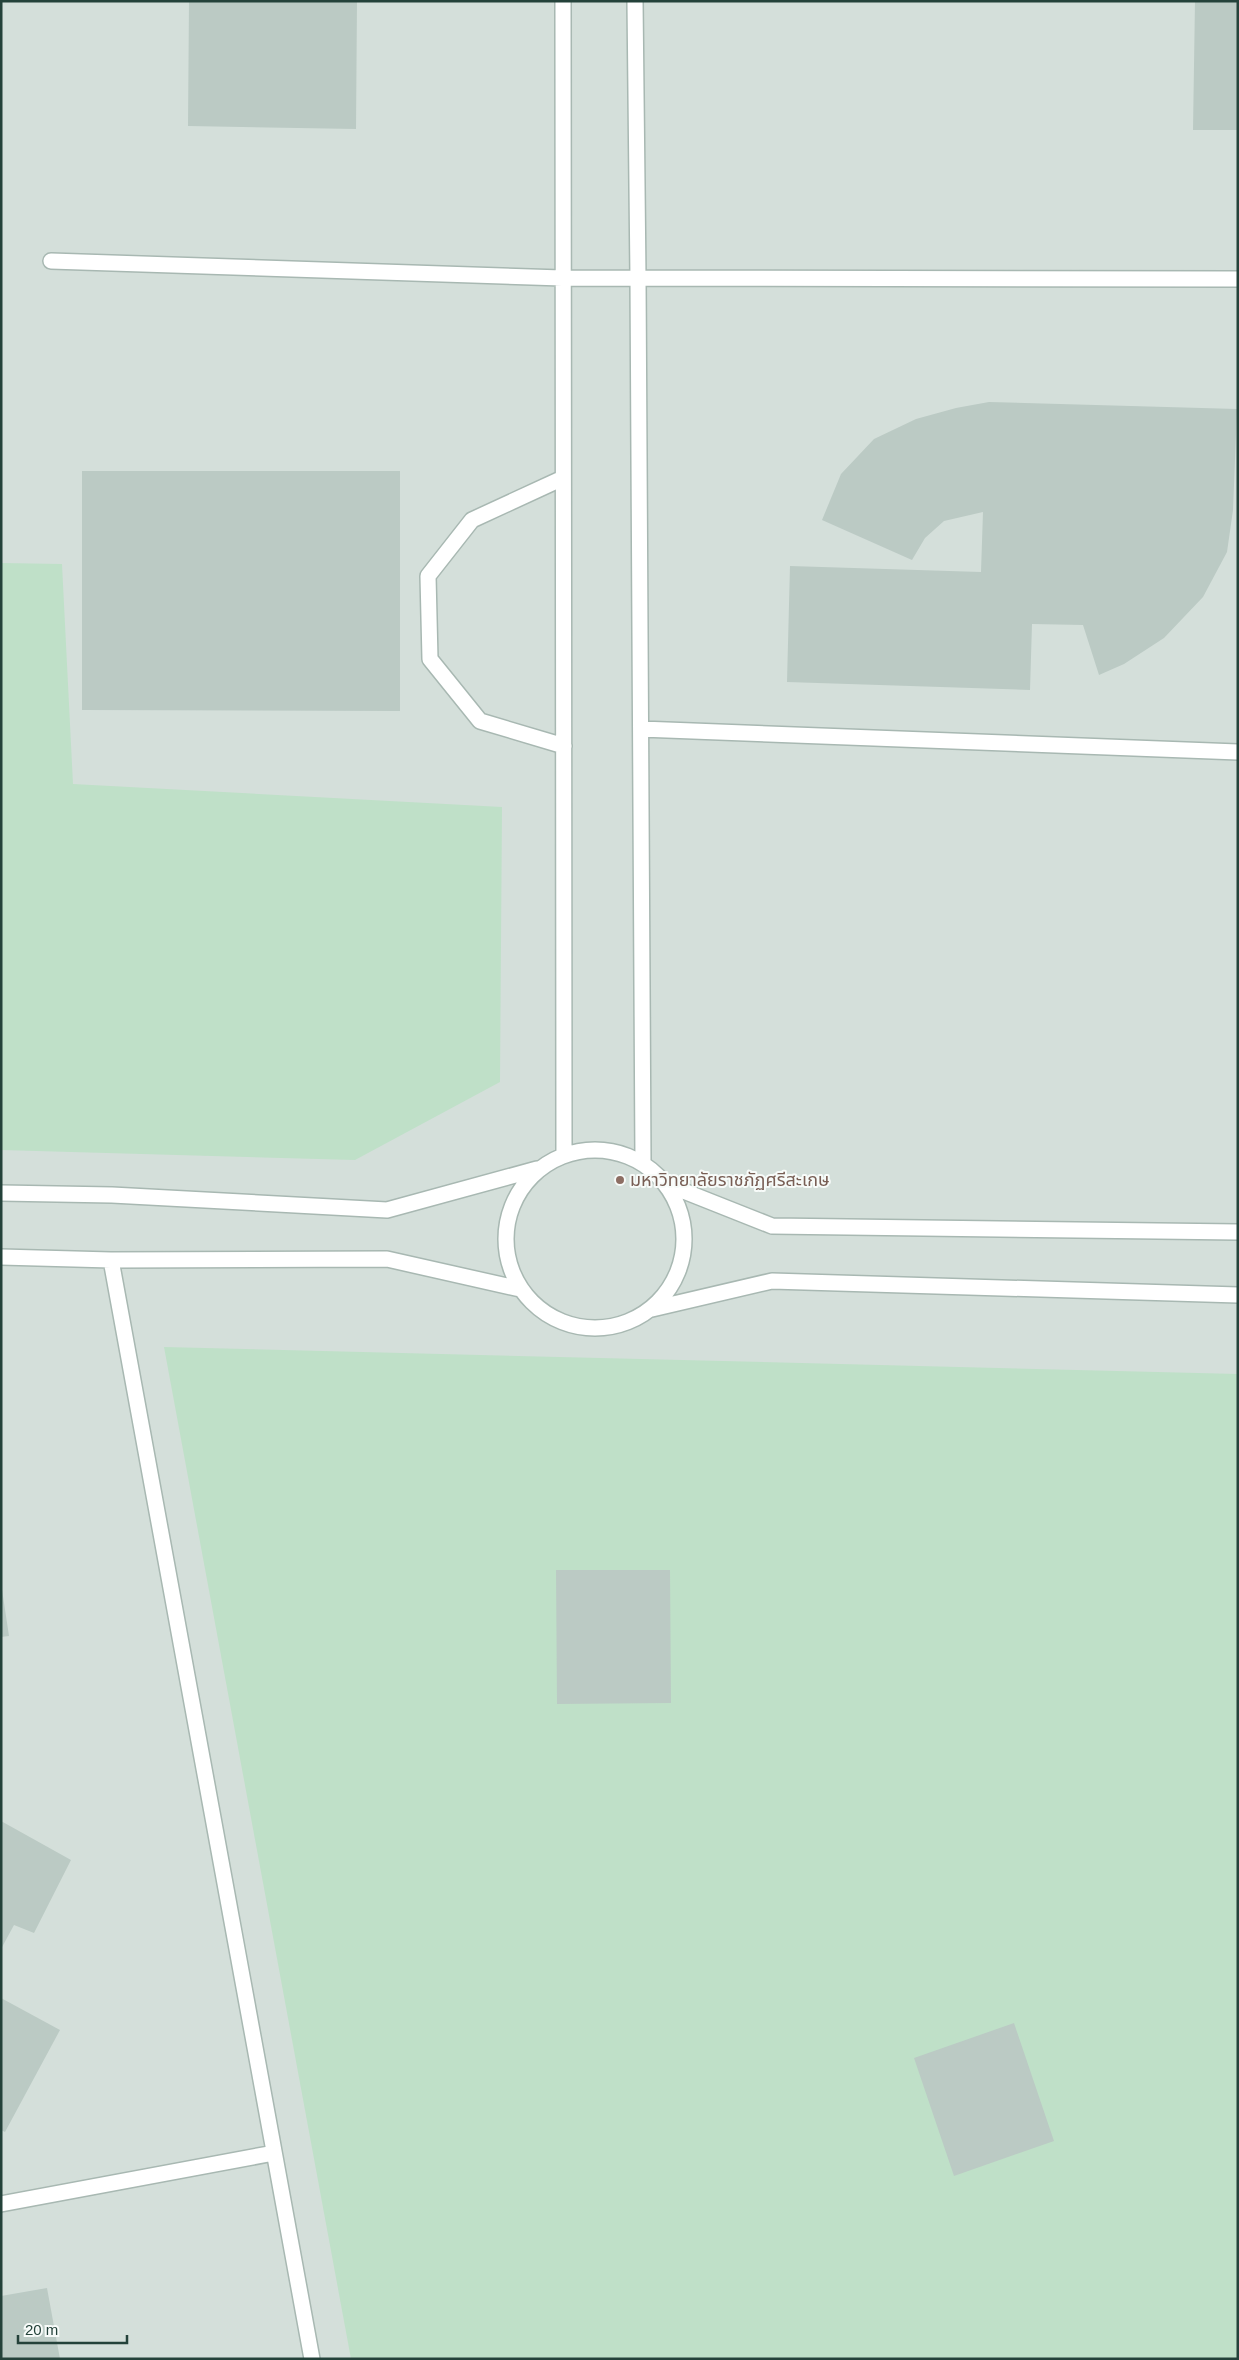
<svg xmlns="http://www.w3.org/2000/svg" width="1239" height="2360" viewBox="0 0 1239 2360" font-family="Helvetica,'Noto Sans Thai',sans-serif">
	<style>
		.built { fill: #d4dfda }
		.green { fill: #bfe0c8 }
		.building { fill: #bbcac4 }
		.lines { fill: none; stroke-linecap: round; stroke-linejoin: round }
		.service-casing { stroke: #a8b8b2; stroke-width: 18 }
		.service { stroke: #fff; stroke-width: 15 }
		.education-dot { fill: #8d6e63; stroke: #f7fbf9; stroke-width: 2 }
		.labels { text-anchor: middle; stroke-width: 4; stroke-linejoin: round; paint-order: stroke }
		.education-label { font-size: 18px; fill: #785e54; stroke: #f7fbf9; text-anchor: start }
	</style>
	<rect width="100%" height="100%" fill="#e6efeb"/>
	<path class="built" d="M1,1H1238V2359H1Z"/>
	<path class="green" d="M1,563L62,564L73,784L502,807L500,1082L355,1160L1,1150Z
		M164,1347L1238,1374V2359H351Z"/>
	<path class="building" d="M189,1H357L356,129L188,126Z
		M1195,1H1238V130H1193Z
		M989,402L1237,409L1233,510L1227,552L1203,597L1164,638L1124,664L1099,675L1083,625L1032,624L1030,690L787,682L790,566L981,572L983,512L944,521L925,538L912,560L822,520L841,474L874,439L916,419L956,408Z
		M82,471H400V711L82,710Z
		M556,1570H670L671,1703L557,1704Z
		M1,1583L9,1636L1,1637Z
		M1,1821L71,1860L34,1933L14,1925L1,1949Z
		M1,1998L60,2030L5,2132L1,2130Z
		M1014,2023L1054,2141L954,2176L914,2058Z
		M47,2288L60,2359H1V2296Z"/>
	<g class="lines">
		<defs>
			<path id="service" d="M563,1L564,1154
				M635,1L638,278L643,1162
				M51,261L562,278L1238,279
				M563,478L472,520L428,576L430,659L480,721L564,746
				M641,729L1238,752
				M506 1239a89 89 0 1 1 178 0a89 89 0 1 1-178 0Z
				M666,1184L772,1226L1238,1232
				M1,1193L112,1195L387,1210L537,1169
				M1,1257L111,1260L387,1259L520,1289
				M111,1260L312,2359
				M652,1309L772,1281L1238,1295
				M1,2204L274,2153"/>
		</defs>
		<use href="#service" class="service-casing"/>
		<use href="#service" class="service"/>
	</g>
	<circle class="education-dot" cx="620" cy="1180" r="5"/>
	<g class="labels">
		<g class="education-label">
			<text x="630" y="1186">มหาวิทยาลัยราชภัฏศรีสะเกษ</text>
		</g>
	</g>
	<rect width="1239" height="2360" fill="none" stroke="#24423a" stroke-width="5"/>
	<path d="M18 2335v8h109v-8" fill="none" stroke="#24423a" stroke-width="2.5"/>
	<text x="25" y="2335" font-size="15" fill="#24423a" stroke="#f7fbf9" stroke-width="4" paint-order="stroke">20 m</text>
</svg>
